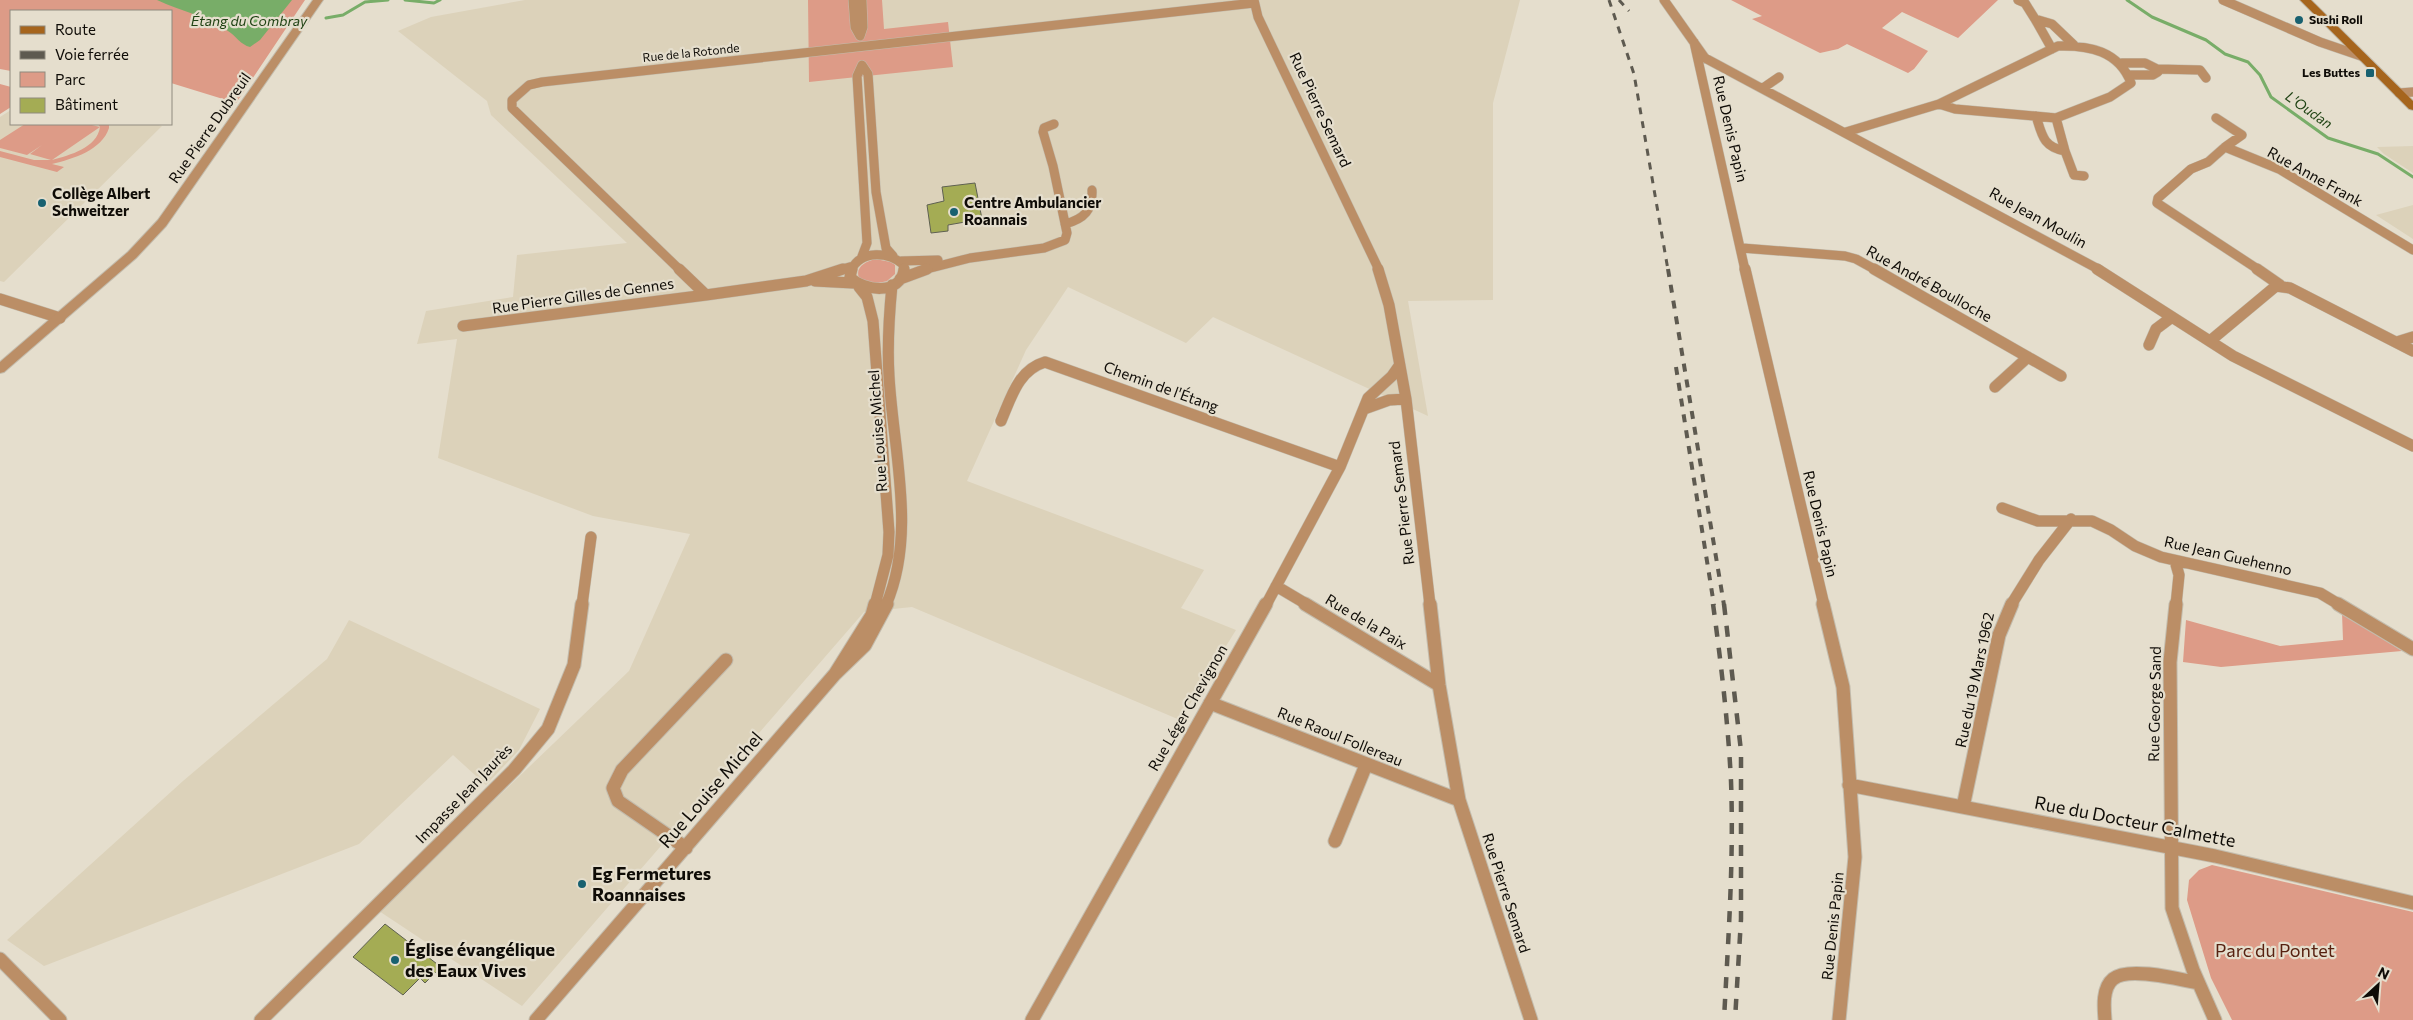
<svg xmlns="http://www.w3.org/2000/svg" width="2413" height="1020" viewBox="0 0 2413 1020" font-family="Commissioner,sans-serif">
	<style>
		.built { fill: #dcd2ba }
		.green { fill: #dd9b87 }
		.water { fill: #78ad68 }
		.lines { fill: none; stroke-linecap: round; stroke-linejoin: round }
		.stream { stroke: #78ad68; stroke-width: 3 }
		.building { fill: #a4ac54; stroke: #5f6152 }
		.minor-far2-casing { stroke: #c3bcad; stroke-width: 10 }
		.minor-far1-casing { stroke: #c3bcad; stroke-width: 12 }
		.minor-casing { stroke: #c3bcad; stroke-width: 15 }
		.tertiary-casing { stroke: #c3bcad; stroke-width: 2 }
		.secondary-casing { stroke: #c3bcad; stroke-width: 2 }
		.minor-far2 { stroke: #bb8e66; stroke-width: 9 }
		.minor-far1 { stroke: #bb8e66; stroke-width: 11 }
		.minor { stroke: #bb8e66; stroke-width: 13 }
		.tertiary { fill: #bb8e66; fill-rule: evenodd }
		.secondary { fill: #a6651d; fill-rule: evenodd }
		.rail-far2 { stroke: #5e5a50; stroke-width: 3; stroke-dasharray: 7 7; stroke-linecap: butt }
		.rail-far1 { stroke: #5e5a50; stroke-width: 4; stroke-dasharray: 8 8; stroke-linecap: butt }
		.rail { stroke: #5e5a50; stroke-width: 4.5; stroke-dasharray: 11 11; stroke-linecap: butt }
		.poi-dot { fill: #186170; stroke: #e5decd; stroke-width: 2 }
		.labels { text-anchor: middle; stroke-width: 4.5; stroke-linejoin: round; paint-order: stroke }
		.far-poi-label { font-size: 12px; font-weight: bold; fill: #0f0c07; stroke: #e5decd; text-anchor: start }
		.far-street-label { font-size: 12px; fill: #0f0c07; stroke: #e5decd }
		.far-water-label { font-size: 14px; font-style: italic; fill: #1f4213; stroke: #e5decd }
		.street-label { font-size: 15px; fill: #0f0c07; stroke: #e5decd }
		.poi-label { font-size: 15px; font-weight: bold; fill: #0f0c07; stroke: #e5decd; text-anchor: start }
		.near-street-label { font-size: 18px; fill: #0f0c07; stroke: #e5decd }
		.near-poi-label { font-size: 18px; font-weight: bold; fill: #0f0c07; stroke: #e5decd; text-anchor: start }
		.near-park-label { font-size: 18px; fill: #572110; stroke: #e5decd }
	</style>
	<rect width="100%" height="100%" fill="#e5decd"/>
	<path class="built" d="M525,0H1520L1493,103V300L1408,301L1428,416L1213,317L1186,343L1068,287L1026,350L967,481L1204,570L1181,608L1236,630L1180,720L912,607L864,612L522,1006L379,911L629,671L690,534L593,516L438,458L457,339L417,344L426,311L513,297L517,255L627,243L491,115L487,101L398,31L431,17Z
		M11,110V124H155L162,126L4,282L0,281V117Z
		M2413,146V173L2384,154L2377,147Z
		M2413,205V239L2376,215Z
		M349,620L540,709L519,750L486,785L453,755L359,844L44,966L7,940L183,781L327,659Z"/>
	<path class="green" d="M0,0H305L236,103L171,83V11H11V71L0,69Z
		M808,0H882L884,29L948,22L953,67L809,82Z
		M1731,0H1998L1958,38L1902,12L1882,28L1928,51L1914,69L1908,73L1847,44L1838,49L1820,53L1752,19L1762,16Z
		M0,84L11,87V107L0,114Z
		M25,124H88L100,127L52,160C70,155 97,148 100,127L98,124H109V128C102,150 73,159 52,164L64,167L57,172L0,157V151L34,160H51L30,154L42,145L27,155L0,148V140Z
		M875,259L891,262L895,265V274L887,281L874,284L859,278C855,267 865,262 875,259Z
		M2342,613L2402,651L2221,667L2183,662L2186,620L2280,646L2343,640Z
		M2212,865L2413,912V1020H2232L2211,978L2187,900L2189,880L2199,870Z"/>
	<path class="water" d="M157,0H292L260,40L250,47C241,45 236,36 228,31C206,16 181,11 157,0Z"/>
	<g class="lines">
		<path class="stream" d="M405,0L434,3L440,0
			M2127,0L2152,17L2206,40L2225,54L2248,62L2260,75L2271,97L2328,138L2378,154L2413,177
			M326,18L343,15L365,2L388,0"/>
	</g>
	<path class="building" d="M975,183L982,219L948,225V231L931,233L927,205L944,201L942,187Z
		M385,924L441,967L425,983L420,978L403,995L353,957Z"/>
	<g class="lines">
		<defs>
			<path id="minor-far2" d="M853,0L855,27L860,36L863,27L862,0
				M1254,0L1258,17L1379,270
				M1664,0L1705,58L2100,270
				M2018,0L2025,3L2035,19
				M2223,0L2320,42L2361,56
				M1694,42L1745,270
				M2058,46C2089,45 2119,51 2131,83L2110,97L2056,118L1955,109L1939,104Z
				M2052,49L2035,19L2052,24L2074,45
				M2122,63H2145L2157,69L2158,72L2153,75H2130
				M2157,69L2200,70L2206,78
				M1763,88L1779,77
				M2399,93L2413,92
				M2036,116C2042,135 2043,147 2065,151L2056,118
				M2216,118L2242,135L2225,147
				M1846,132L1939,104
				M2065,151L2074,175L2084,176
				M1065,224C1084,219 1093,210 1092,190
				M1742,248L1845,256L1856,259L1876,270
				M861,259L867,243L857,76L862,65L868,74L876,192L886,248L893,256
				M901,261L938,260
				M680,270L512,108V100L529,85L542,82L1254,3
				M839,270L853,266
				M851,270C862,249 889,252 904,265V270
				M923,270L970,258L1044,248L1065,240L1067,233L1053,166L1043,132L1044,128L1054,124
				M2259,270L2157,203L2158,198L2191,169L2208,162L2225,147L2279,169L2413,250"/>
			<path id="minor-far1" d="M679,269L706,295L806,281L843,269
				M852,269L850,277C863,291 901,296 904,269
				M1378,269L1389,305L1406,399L1430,605
				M1745,269L1824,605
				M1874,269L2061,376
				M2097,269L2233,356L2413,446
				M2257,269L2280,285
				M900,279L927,269
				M815,281L853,283
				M859,287L867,297L873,321L889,532L888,555L875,605
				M0,299L60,318
				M463,326L706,295
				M2210,341L2276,286L2290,288L2413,351
				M2397,342L2413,337
				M2149,345L2156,329L2172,317
				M1995,387L2028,357
				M1364,409L1389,400L1406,399
				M1001,421C1011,398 1018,370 1045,362L1340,467
				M2002,508L2038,521H2092L2111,530L2135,546L2161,557L2320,593L2340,605
				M2175,561L2179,575L2176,605
				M1276,586L1308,605
				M582,605L591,537
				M886,605C917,534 893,450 889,376C887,345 889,316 892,285
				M1266,605L1340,467L1368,398L1392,376L1399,366
				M2011,605L2039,560L2071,519"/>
			<path id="minor" d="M875,604L872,615L835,674L865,645L887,604
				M1305,604L1439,685
				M1430,604L1439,685L1459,800L1531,1020
				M1823,604L1843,687L1855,857L1839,1020
				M2176,604L2170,662L2172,908L2193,970L2215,1020
				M2338,604L2413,649
				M1210,703L1459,800
				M1849,785L2215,856L2413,903
				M1963,807L1999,635L2012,604
				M1335,841L1366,765
				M686,848L618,801L613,788L622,770L726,660
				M0,959L60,1020
				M261,1020L514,770L548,729L574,665L582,604
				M536,1020L835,674
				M1032,1020L1266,604
				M2105,1020C2104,1008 2102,988 2113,979C2128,966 2179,979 2198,983"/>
			<path id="tertiary" d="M313,0H323L166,226L136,258L4,372L0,373V362L128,252L158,220Z"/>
			<path id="secondary" d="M2300,0H2311L2413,101V110L2409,109Z"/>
		</defs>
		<use href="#minor-far2" class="minor-far2-casing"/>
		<use href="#minor-far1" class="minor-far1-casing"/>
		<use href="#minor" class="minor-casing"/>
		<use href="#tertiary" class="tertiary-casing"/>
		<use href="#secondary" class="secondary-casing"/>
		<use href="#minor-far2" class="minor-far2"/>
		<use href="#minor-far1" class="minor-far1"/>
		<use href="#minor" class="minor"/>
		<use href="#tertiary" class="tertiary"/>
		<use href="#secondary" class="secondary"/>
		<path class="rail-far2" d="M1609,0L1634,74L1668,270
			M1619,0L1629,11"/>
		<path class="rail-far1" d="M1668,269L1724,605
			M1676,367L1714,605"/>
		<path class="rail" d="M1713,604C1721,663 1728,722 1731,781C1734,861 1728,941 1724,1020
			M1724,604L1741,751V919L1735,1020"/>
	</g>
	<g class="poi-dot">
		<circle cx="2299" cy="20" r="5"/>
		<rect x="2365" y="68" width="10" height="10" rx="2.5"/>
		<circle cx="42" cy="203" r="5"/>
		<circle cx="954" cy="212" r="5"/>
		<circle cx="582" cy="884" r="5"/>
		<circle cx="395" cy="960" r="5"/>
	</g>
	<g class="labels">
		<g class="far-poi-label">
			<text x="2309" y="24">Sushi Roll</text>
			<text x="2360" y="77" text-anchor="end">Les Buttes</text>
		</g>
		<g class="far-street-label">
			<text transform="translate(691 53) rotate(-6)" y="4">Rue de la Rotonde</text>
		</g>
		<g class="far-water-label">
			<text x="249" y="26">Étang du Combray</text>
			<text transform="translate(2309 110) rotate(35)" y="5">L'Oudan</text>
		</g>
		<g class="street-label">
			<text transform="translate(1320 110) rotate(65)" y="5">Rue Pierre Semard</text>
			<text transform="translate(210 128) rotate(-55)" y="5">Rue Pierre Dubreuil</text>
			<text transform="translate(1730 129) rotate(77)" y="5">Rue Denis Papin</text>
			<text transform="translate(2315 177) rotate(29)" y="5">Rue Anne Frank</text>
			<text transform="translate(2038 218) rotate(29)" y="5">Rue Jean Moulin</text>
			<text transform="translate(1929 284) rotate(29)" y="5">Rue André Boulloche</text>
			<text transform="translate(583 296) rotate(-8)" y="5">Rue Pierre Gilles de Gennes</text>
			<text transform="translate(1161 387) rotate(20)" y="5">Chemin de l'Étang</text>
			<text transform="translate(878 431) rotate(-94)" y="5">Rue Louise Michel</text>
			<text transform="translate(1402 503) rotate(-97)" y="5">Rue Pierre Semard</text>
			<text transform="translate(1820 524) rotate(77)" y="5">Rue Denis Papin</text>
			<text transform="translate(2228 556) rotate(13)" y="5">Rue Jean Guehenno</text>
			<text transform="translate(1366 622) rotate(31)" y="5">Rue de la Paix</text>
			<text transform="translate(1975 680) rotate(-78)" y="5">Rue du 19 Mars 1962</text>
			<text transform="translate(2155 704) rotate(-89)" y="5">Rue George Sand</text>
			<text transform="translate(1188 708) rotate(-60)" y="5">Rue Léger Chevignon</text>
			<text transform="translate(1340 737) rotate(22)" y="5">Rue Raoul Follereau</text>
			<text transform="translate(464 794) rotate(-46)" y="5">Impasse Jean Jaurès</text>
			<text transform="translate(1506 893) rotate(72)" y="5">Rue Pierre Semard</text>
			<text transform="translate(1833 926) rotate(-84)" y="5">Rue Denis Papin</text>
		</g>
		<g class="poi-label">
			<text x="52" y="199">Collège Albert<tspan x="52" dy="17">Schweitzer</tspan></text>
			<text x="964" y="208">Centre Ambulancier<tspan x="964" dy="17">Roannais</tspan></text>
		</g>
		<g class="near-street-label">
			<text transform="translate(711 790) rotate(-49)" y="6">Rue Louise Michel</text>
			<text transform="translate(2135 822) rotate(11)" y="6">Rue du Docteur Calmette</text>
		</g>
		<g class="near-poi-label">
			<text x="592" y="880">Eg Fermetures<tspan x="592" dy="21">Roannaises</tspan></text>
			<text x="405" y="956">Église évangélique<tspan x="405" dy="21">des Eaux Vives</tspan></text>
		</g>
		<g class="near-park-label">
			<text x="2275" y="957">Parc du Pontet</text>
		</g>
	</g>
	<rect x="10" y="10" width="162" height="115" fill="#e5decd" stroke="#8f8a7e"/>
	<rect x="20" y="26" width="25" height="8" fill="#a6651d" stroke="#8f8a7e"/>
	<text x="55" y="35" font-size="15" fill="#0f0c07">Route</text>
	<rect x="20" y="51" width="25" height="8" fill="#5e5a50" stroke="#8f8a7e"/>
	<text x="55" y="60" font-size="15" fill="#0f0c07">Voie ferrée</text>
	<rect x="20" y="72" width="25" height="15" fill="#dd9b87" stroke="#8f8a7e"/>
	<text x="55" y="85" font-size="15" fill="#0f0c07">Parc</text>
	<rect x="20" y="98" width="25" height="15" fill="#a4ac54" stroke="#8f8a7e"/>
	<text x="55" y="110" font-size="15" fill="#0f0c07">Bâtiment</text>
	<g transform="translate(2378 985) rotate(26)" stroke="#e5decd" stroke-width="4" paint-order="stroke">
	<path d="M0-4L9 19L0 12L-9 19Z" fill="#0f0c07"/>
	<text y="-8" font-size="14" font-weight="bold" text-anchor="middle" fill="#0f0c07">N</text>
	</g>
</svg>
